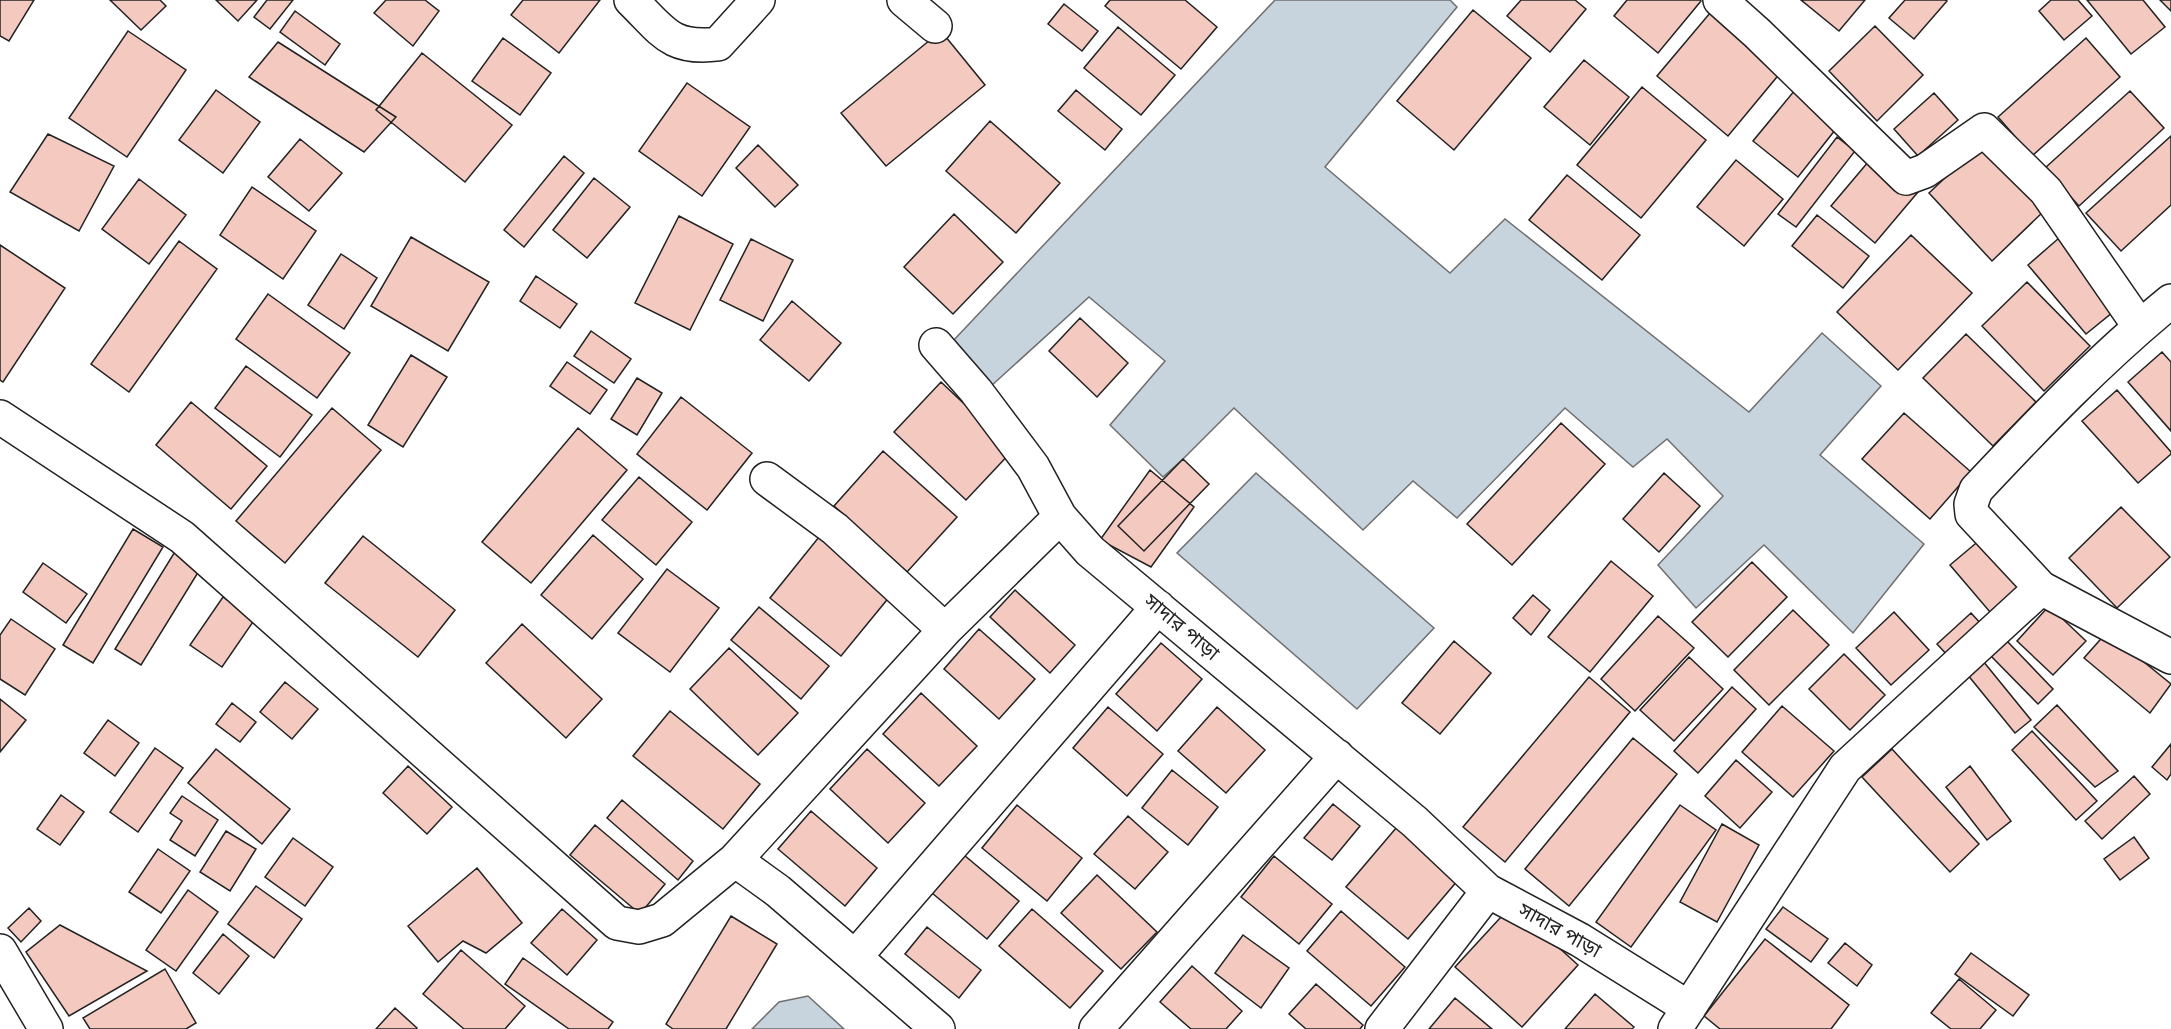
<svg xmlns="http://www.w3.org/2000/svg" width="2171" height="1029" viewBox="0 0 2171 1029" font-family="'Open Sans','Noto Sans Bengali',sans-serif">
	<style>
		.water { fill: #c7d3dd; stroke: #6f6f6f; stroke-width: 1.5 }
		.building { fill: #f3c9c0; stroke: #222; stroke-width: 1.5 }
		.lines { fill: none; stroke-linecap: round; stroke-linejoin: round }
		.minor-casing { stroke: #222; stroke-width: 36 }
		.minor { stroke: #fff; stroke-width: 33 }
		.labels { text-anchor: middle; stroke-width: 4.5; stroke-linejoin: round; paint-order: stroke }
		.street-label { font-size: 20px; fill: #222; stroke: #fff }
	</style>
	<rect width="100%" height="100%" fill="#fff"/>
	<path class="water" d="M1275,0H1450L1457,7L1325,167L1450,273L1505,219L1749,412L1822,333L1881,386L1820,455L1924,544L1853,633L1764,545L1696,608L1658,565L1723,496L1667,439L1633,467L1565,408L1457,518L1413,481L1363,530L1234,408L1183,459L1163,477L1110,425L1165,361L1089,297L990,387L952,342Z
		M1256,473L1434,628L1357,709L1177,553Z
		M808,996L844,1029H752L779,1002Z"/>
	<path class="building" d="M0,0H34L9,41L0,36Z
		M110,0H160L166,6L141,30Z
		M216,0H257L238,21Z
		M267,0H293L270,29L254,17Z
		M386,0H425L439,11L413,46L374,13Z
		M523,0H600L559,53L511,15Z
		M1110,0H1185L1217,27L1181,69L1105,6Z
		M1521,0H1575L1586,9L1550,52L1507,16Z
		M1627,0H1700L1701,1L1658,53L1614,16Z
		M1801,0H1865L1839,31Z
		M1905,0H1945L1947,1L1914,39L1889,18Z
		M2051,0H2078L2092,16L2064,40L2039,11Z
		M2087,0H2143L2165,27L2131,54Z
		M2160,0H2171V11Z
		M1064,4L1098,31L1082,51L1048,24Z
		M1473,10L1531,58L1454,150L1397,101Z
		M295,11L340,44L325,65L280,32Z
		M1710,13L1781,72L1728,136L1657,76Z
		M1875,26L1923,75L1877,121L1829,71Z
		M1118,27L1175,75L1141,115L1084,68Z
		M128,31L186,70L127,157L69,118Z
		M941,31L985,85L886,166L841,113Z
		M503,38L551,73L520,115L472,81Z
		M2086,38L2120,77L2032,156L1998,117Z
		M278,42L396,117L364,152L249,77Z
		M422,53L512,125L465,182L376,110Z
		M1584,60L1629,97L1590,145L1544,107Z
		M687,83L750,127L702,196L639,151Z
		M1642,87L1706,140L1641,218L1577,165Z
		M216,90L260,122L223,173L179,140Z
		M1076,90L1122,129L1105,150L1058,111Z
		M1795,90L1839,125L1798,177L1753,141Z
		M2130,91L2164,128L2079,206L2045,168Z
		M1934,93L1958,120L1918,156L1894,129Z
		M990,121L1060,183L1016,233L946,171Z
		M48,134L114,166L79,231L10,192Z
		M2171,136V205L2121,251L2086,213Z
		M1837,137L1855,151L1796,227L1778,214Z
		M300,139L342,173L309,211L268,177Z
		M1981,144L2044,211L1992,261L1929,193Z
		M758,145L798,185L775,207L736,168Z
		M1874,155L1918,192L1875,243L1831,206Z
		M564,156L584,173L524,247L504,230Z
		M1736,160L1783,199L1744,246L1697,207Z
		M1567,175L1640,235L1602,280L1529,220Z
		M594,178L630,207L587,258L553,230Z
		M139,179L186,215L149,264L102,229Z
		M252,187L316,231L283,279L220,235Z
		M954,214L1003,262L953,314L904,267Z
		M1817,215L1869,256L1843,288L1792,246Z
		M679,216L733,244L690,330L635,303Z
		M1911,235L1972,293L1898,370L1837,312Z
		M411,237L489,282L448,351L371,306Z
		M2059,238L2113,312L2086,334L2028,265Z
		M751,239L793,260L763,321L720,300Z
		M179,241L217,269L129,392L91,364Z
		M0,245L65,288L3,382L0,380Z
		M341,254L377,278L344,329L308,305Z
		M536,276L577,304L560,328L520,301Z
		M2027,282L2090,346L2044,391L1982,326Z
		M268,294L350,353L317,398L236,339Z
		M792,301L841,343L809,381L760,340Z
		M1080,318L1128,363L1097,397L1049,351Z
		M591,331L631,359L614,383L574,356Z
		M1966,334L2036,402L1993,446L1923,378Z
		M2162,352L2171,362V431L2128,382Z
		M411,355L447,377L403,447L368,425Z
		M567,362L607,390L590,414L550,386Z
		M246,366L312,415L280,457L215,408Z
		M637,378L662,393L637,435L611,419Z
		M941,382L1013,450L966,500L894,432Z
		M2117,390L2171,452V454L2138,483L2082,421Z
		M681,397L752,453L707,510L637,454Z
		M191,402L267,466L231,509L156,445Z
		M332,408L381,450L285,563L236,521Z
		M1904,413L1971,472L1930,519L1862,459Z
		M1561,423L1605,464L1512,565L1467,524Z
		M578,428L627,470L531,583L482,542Z
		M883,451L957,517L907,572L834,506Z
		M1183,459L1209,484L1144,551L1118,526Z
		M1150,470L1194,507L1151,567L1100,540Z
		M1664,473L1700,506L1659,552L1623,519Z
		M639,477L692,522L656,565L602,520Z
		M2121,507L2170,557L2117,608L2069,558Z
		M133,529L163,547L93,663L63,645Z
		M823,532L895,590L841,656L770,598Z
		M593,535L643,579L592,639L541,595Z
		M363,536L455,610L418,657L325,583Z
		M1981,539L2021,586L1990,612L1950,565Z
		M176,550L202,566L141,665L115,649Z
		M1611,561L1653,596L1590,672L1548,637Z
		M1752,562L1787,597L1728,657L1692,622Z
		M43,563L87,594L66,623L23,592Z
		M667,569L719,608L670,672L618,633Z
		M1015,590L1075,645L1050,673L990,617Z
		M1533,595L1550,610L1531,635L1513,618Z
		M223,597L255,619L222,667L190,645Z
		M2049,606L2086,641L2053,675L2017,641Z
		M759,607L829,666L801,699L731,640Z
		M1793,610L1829,645L1769,705L1734,670Z
		M1894,612L1929,650L1891,685L1856,648Z
		M1971,613L1983,626L1949,657L1937,644Z
		M1658,616L1694,648L1635,711L1601,679Z
		M11,619L55,649L25,695L0,679V635Z
		M522,624L602,699L566,738L486,663Z
		M979,629L1035,679L999,719L944,669Z
		M2107,632L2171,684L2150,713L2084,658Z
		M2006,640L2053,689L2038,704L1990,655Z
		M1454,641L1491,673L1440,734L1402,703Z
		M1161,643L1202,679L1157,731L1116,694Z
		M729,648L798,713L758,755L690,689Z
		M1844,654L1885,695L1850,730L1809,689Z
		M1689,657L1723,689L1674,741L1640,710Z
		M1983,661L2031,720L2015,733L1967,674Z
		M1589,677L1630,712L1505,862L1463,827Z
		M285,682L318,709L292,739L260,712Z
		M1732,687L1756,709L1698,773L1674,751Z
		M921,693L977,746L939,786L883,734Z
		M0,699L26,720L0,752Z
		M232,703L256,722L240,742L216,724Z
		M2057,705L2118,771L2095,787L2034,727Z
		M1782,706L1834,751L1793,797L1742,752Z
		M1108,707L1163,754L1127,796L1073,748Z
		M1217,707L1265,750L1226,793L1178,751Z
		M670,711L760,784L723,829L633,756Z
		M108,720L139,743L115,776L84,753Z
		M2032,731L2097,801L2076,820L2012,750Z
		M1633,738L1677,774L1569,906L1525,869Z
		M2171,744V774L2167,780L2152,767Z
		M155,748L183,768L138,832L110,812Z
		M216,749L290,809L262,844L188,783Z
		M867,749L925,803L888,843L830,789Z
		M1892,749L1979,844L1950,872L1862,777Z
		M1736,760L1772,792L1740,828L1705,796Z
		M408,766L452,807L427,834L383,793Z
		M1970,766L2011,821L1987,840L1946,787Z
		M1172,770L1218,807L1188,845L1142,808Z
		M2134,776L2150,794L2102,839L2085,821Z
		M61,795L84,812L60,845L37,829Z
		M182,796L218,820L195,856L170,840L182,821L170,813Z
		M622,800L693,861L678,880L607,818Z
		M1333,804L1360,826L1332,860L1304,838Z
		M1017,805L1082,858L1047,901L982,848Z
		M1680,805L1716,830L1631,947L1596,922Z
		M811,811L877,868L845,906L778,849Z
		M1128,816L1168,852L1135,889L1094,854Z
		M1402,821L1464,873L1408,939L1346,887Z
		M1722,824L1759,845L1717,922L1680,902Z
		M595,825L665,884L640,914L570,855Z
		M226,831L256,849L230,891L200,872Z
		M2134,837L2149,858L2120,880L2104,859Z
		M293,838L333,867L305,906L265,877Z
		M158,849L190,871L161,913L129,892Z
		M964,855L1019,901L987,939L932,893Z
		M1274,856L1332,904L1299,944L1241,897Z
		M477,868L522,923L486,953L463,941L438,962L408,926Z
		M1097,875L1157,932L1121,969L1061,913Z
		M256,886L302,919L274,958L228,924Z
		M188,890L218,912L176,971L146,950Z
		M1512,905L1578,965L1522,1027L1455,967Z
		M1783,907L1828,939L1811,962L1766,929Z
		M29,908L41,921L21,942L8,928Z
		M562,909L597,940L567,975L531,943Z
		M1032,909L1103,971L1070,1008L999,946Z
		M1341,911L1405,967L1371,1006L1307,951Z
		M731,916L777,944L726,1029H673L666,1024Z
		M60,925L147,971L69,1016L26,952Z
		M927,927L981,970L959,998L905,954Z
		M223,934L249,956L219,994L193,973Z
		M1243,935L1289,968L1261,1008L1215,973Z
		M1765,939L1849,1005L1831,1029H1720L1704,1016Z
		M1845,943L1872,965L1857,986L1828,963Z
		M461,950L525,1006L505,1029H464L423,994Z
		M1971,953L2029,995L2013,1016L1955,974Z
		M523,958L613,1022L608,1029H569L505,984Z
		M1192,966L1242,1011L1226,1029H1191L1160,1002Z
		M165,969L196,1023L186,1029H90L83,1018Z
		M1959,979L1996,1010L1980,1029H1951L1931,1013Z
		M1316,984L1363,1025L1360,1029H1306L1289,1014Z
		M1595,994L1634,1027L1632,1029H1565Z
		M1455,998L1492,1029H1429Z
		M395,1008L417,1028L416,1029H376Z"/>
	<g class="lines">
		<defs>
			<path id="minor" d="M631,0C663,31 670,50 718,44L758,0
				M904,0L935,26
				M1720,0L1757,33L1906,178L1925,171L1984,130L2046,191L2140,327
				M936,345L976,391L1033,467L1060,517
				M0,417L182,537L617,923L639,927L662,920L735,860L778,891L938,1029
				M767,479L835,529L945,630
				M2041,588L2171,657
				M735,860L945,630L1060,517L1090,551L1415,822L1488,891L1580,940L1689,1008
				M0,951L46,1029
				M855,957L1158,607
				M1096,1029L1337,756
				M1382,1029L1488,891
				M1675,1029L1845,768L2041,588L1972,514L1971,504L1976,490C2038,424 2101,358 2171,301"/>
		</defs>
		<use href="#minor" class="minor-casing"/>
		<use href="#minor" class="minor"/>
	</g>
	<g class="labels">
		<g class="street-label">
			<text transform="translate(1182 627) rotate(40)" y="7">সাদার পাড়া</text>
			<text transform="translate(1560 930) rotate(29)" y="7">সাদার পাড়া</text>
		</g>
	</g>
</svg>
